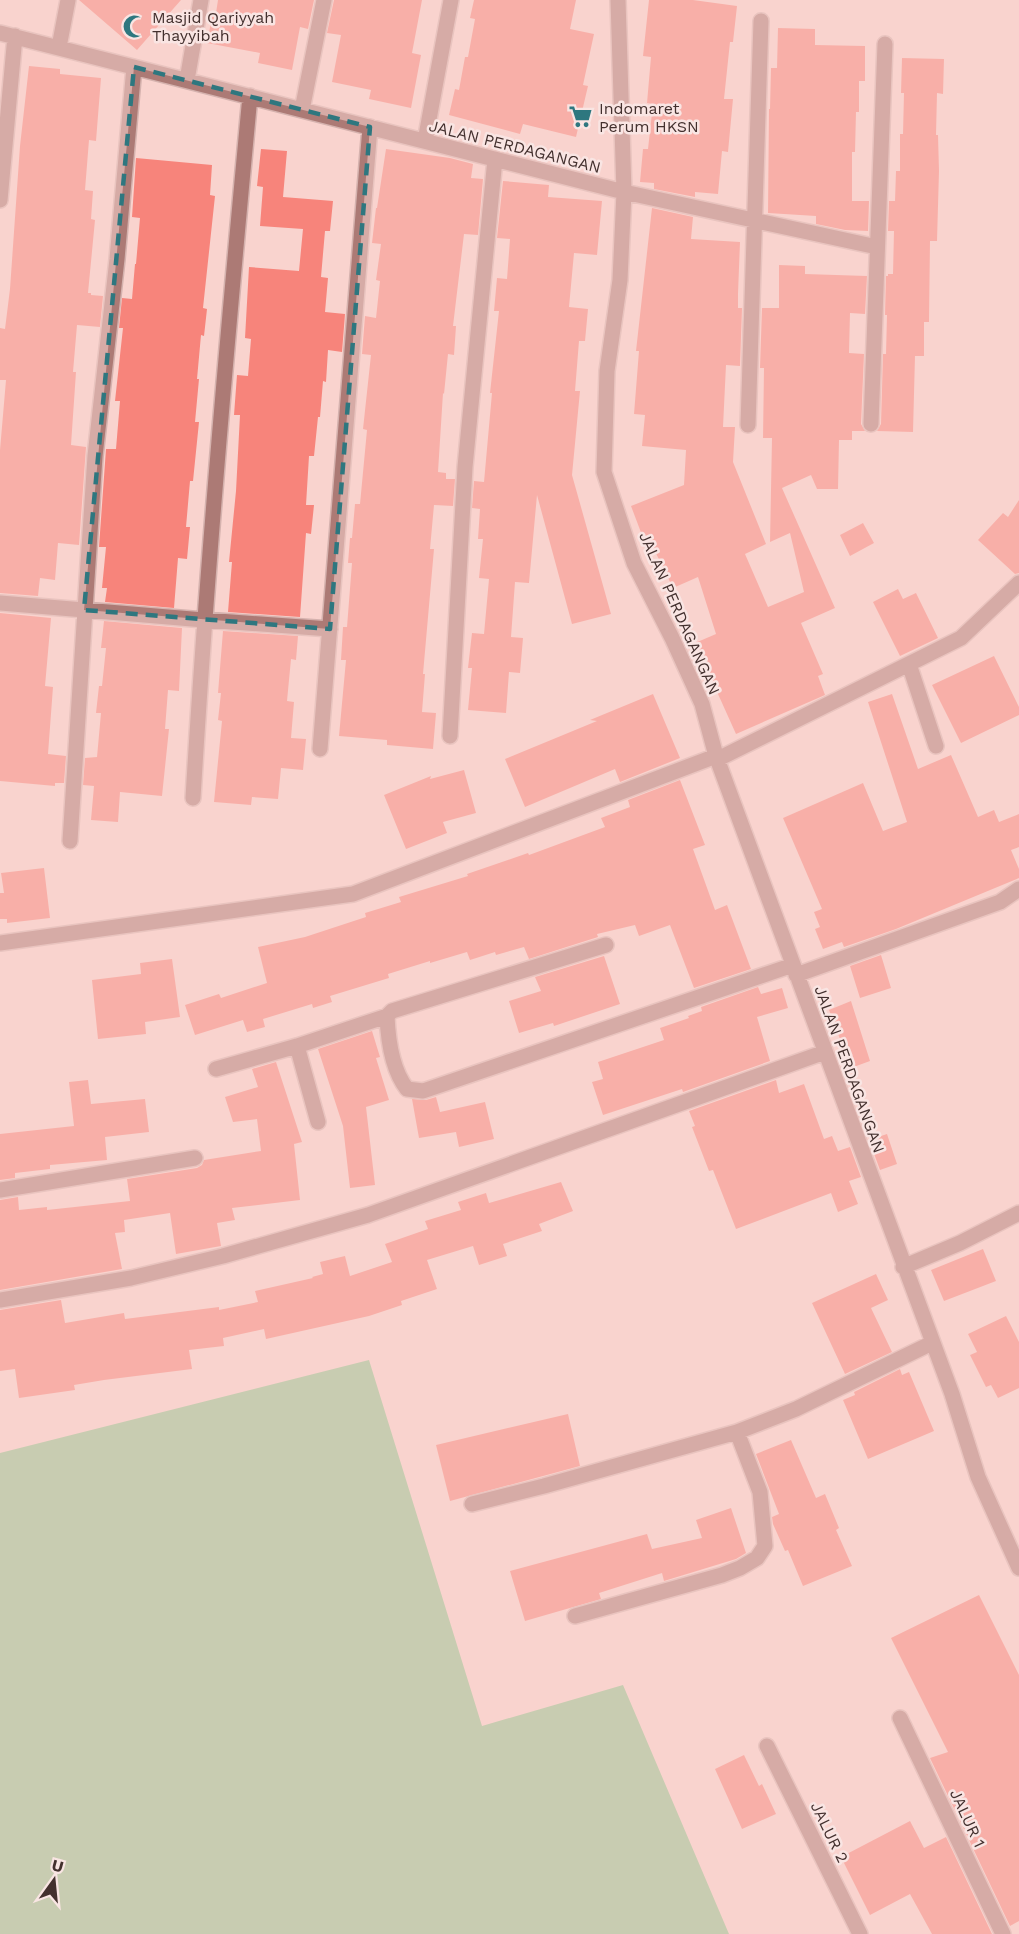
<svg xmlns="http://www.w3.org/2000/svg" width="1019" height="1934" viewBox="0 0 1019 1934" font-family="'Work Sans',sans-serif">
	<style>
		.green { fill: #8cc48e }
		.building { fill: #f7847b }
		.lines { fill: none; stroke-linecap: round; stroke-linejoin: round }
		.minor-casing { stroke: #d5b2ae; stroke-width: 18 }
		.minor { stroke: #ac7a75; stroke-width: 15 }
		.marked { fill: none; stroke: #2e777f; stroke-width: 4.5; stroke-dasharray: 12 8; stroke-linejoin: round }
		.labels { text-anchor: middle; stroke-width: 5; stroke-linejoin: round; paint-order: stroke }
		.poi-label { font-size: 16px; fill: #43302e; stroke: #f9e5e3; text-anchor: start }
		.street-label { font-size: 16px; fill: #43302e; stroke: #f9e5e3 }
	</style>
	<rect width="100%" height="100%" fill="#f9d3ce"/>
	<path class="green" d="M369,1360L482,1726L623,1685L729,1934H0V1453Z"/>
	<path class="building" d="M79,0H181L137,50Z
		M218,0H314L308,29L300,27L292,70L258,63L260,53L207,43L213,12L216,13Z
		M334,0H422L412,53L421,55L411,108L369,99L371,90L332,82L341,35L327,33Z
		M474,0H576L570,29L594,34L583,85L588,86L576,137L523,124L520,134L449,115L455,89L459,90L465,57H468L475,19L470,18Z
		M649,0H693L737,6L733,42H730L724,99H733L728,152L722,151L718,194L695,192V197L654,189V183L640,182L643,149H648L653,104L647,103L651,57L643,56Z
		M778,28L815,29V45L865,46V81H859V112H856L855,152H852V201H869L868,231L845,230L816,224V216L768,213L769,109H770L771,68H777Z
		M902,58L944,59L943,94L937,93L936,135H938L939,171L937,241H930L929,322H924V356H915L913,432L877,431L881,424L883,354H886L887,315H885L886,276H888V274H893L894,231H888L889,201H895L896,171H900V134H903L904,93H901Z
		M29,66L60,69V74L101,78L96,141L89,140L85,190L93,191L91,219L95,220L88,293H91V295L103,296L100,327L77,325L73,372H76L71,445L86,447L79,545L58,543L55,580L40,578L38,596L0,593V450L6,380H0V328L5,329L10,289L20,146Z
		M261,149L287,151L283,197L333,201L330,231H325L321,277L328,278L325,312L345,314L342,352L328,350L326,382L323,381L320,417H318L314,456H309L306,505H314L311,534L306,533L300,617L228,612L232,562H229L236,491L240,415H234L237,375L248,376L251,339L245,338L249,267L299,271L303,229L260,226L263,187L257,186Z
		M386,149L450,158L473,164L471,178L483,179L478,235L464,234L453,326H456L454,355L448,354L444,394L443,393L438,472L446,473V479H455L453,506L434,505L430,549H434L423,674H425L422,712L436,713L433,749L387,745V740L339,736L346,660H341L343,627H347L352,563H348L350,538H352L355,504H360L367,430L363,429L371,355L362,354L365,316L376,318L380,281L376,280L381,244L372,243L376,208H377Z
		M136,158L212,165L210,195L215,196L203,308L207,309L204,336L201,335L197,379H199L195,422H199L193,481H190L186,527H190L187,559L178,558L174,608L105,602L107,588H102L106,547H99L106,449H116L120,401H115L123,328H119L122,298L132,299L135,264H136L140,218L132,217Z
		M503,181L549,185L548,197L602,201L597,255L574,253L569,307L588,309L585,341H579L575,391H580L572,475L611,614L572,624L537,495L529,583L515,582L511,637L523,638L520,673L509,672L506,713L468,710L472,668H468L472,633L484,634L489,579L479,578L483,539H478L480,509L472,508L474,481L484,482L492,393H490L499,311H494L497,278L507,279L510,239L497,238Z
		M652,208L693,217L691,239L740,242L738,294V308H742L740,366L726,365L723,427H735L733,462L766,544L745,554L768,607L804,592L790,533L770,542L772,438H763L764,368H760L762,308H779V265L805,266V274L867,276L865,314L850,313L849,353L864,354L861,424L865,431H852V440H839L838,489H817L811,475L782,488L835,608L801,623L823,674L818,676L825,695L736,734L695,643L716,634L698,577L673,588L650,541L645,543L631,506L684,485L686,450L642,446L645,415L634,414L639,351H636Z
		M1019,500V573L1015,574L978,540L1003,513L1008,517Z
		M863,523L874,543L850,556L840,535Z
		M898,589L903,599L916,593L938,638L900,656L873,602Z
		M0,613L51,618L45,686L53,687L48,754L66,756L64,783H55V786L0,781Z
		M104,621L182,628L179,691L168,690L165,729H169L162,796L120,792L118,822L91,820L94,786L83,785L85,758L97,757L101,713H96L99,686H102L106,648H101Z
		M223,631L298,636L296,660L291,659L287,701L294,702L291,738L306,739L303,770L281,768L278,799L252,797L251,805L214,802L222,721L218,720L221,693H218Z
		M994,656L1019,707V715L961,743L932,685Z
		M653,694L680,758L620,782L615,769L525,807L505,759L597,721L590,720Z
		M892,694L918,769L951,755L978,817L994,810L999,822L1019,814V847L1011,850L1019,869V878L896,929L844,947L842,942L823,949L815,929L820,927L814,912L822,909L783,818L863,783L883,831L907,822L868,702Z
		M464,770L476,813L443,822L447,833L406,849L384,795L431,776L430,779Z
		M680,780L705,845L693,849L715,910L727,905L751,969L694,988L670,925L639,936L635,925L597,934L598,937L529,959L524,947L496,955L495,952L470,960L467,952L430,963V961L388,974L389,978L330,996L332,1002L313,1008L312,1004L263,1019L265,1027L247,1032L243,1020L195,1035L185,1005L219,994L221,998L267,983L258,947L305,937L366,917L365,913L401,902L399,897L468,876L467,874L528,853L529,855L605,827L601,818L630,807L628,800Z
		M44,868L50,918L7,923V919H0V893H4L1,873Z
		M881,955L891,988L860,998L850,966Z
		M604,956L620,1004L554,1026L553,1023L519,1033L509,1001L541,991L535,977Z
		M172,959L180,1017L145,1022L146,1034L98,1039L92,980L141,974L140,963Z
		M758,987L761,994L782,988L788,1008L757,1017L770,1061L683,1092L682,1089L603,1115L592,1082L603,1079L598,1062L664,1040L660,1028L689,1018L688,1016L702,1011L701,1007Z
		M851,1001L870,1061L851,1068L829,1010Z
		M372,1031L380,1057L376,1058L389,1100L366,1107L375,1185L350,1188L343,1126L318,1049Z
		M276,1062L302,1142L294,1144L300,1200L232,1208L235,1220L217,1223L221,1246L176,1254L170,1213L124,1220L125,1232L115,1233L122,1269L0,1290V1200L18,1197L19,1210L47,1207V1210L130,1201L127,1179L197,1168L202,1165L204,1160L261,1151L257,1119L233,1122L225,1097L258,1087L252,1069Z
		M88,1080L91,1104L145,1099L149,1132L105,1137L107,1160L50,1165V1169L15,1173V1178L0,1180V1134L74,1126L69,1082Z
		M776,1080L779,1093L804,1084L824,1139L832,1136L838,1151L850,1147L861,1177L849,1181L858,1204L838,1212L831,1193L736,1229L713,1170L709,1171L692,1127L695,1126L689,1111Z
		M436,1097L440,1112L485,1102L494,1139L459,1147L456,1132L419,1138L412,1099L426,1100Z
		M887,1134L897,1164L880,1170L869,1140Z
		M561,1182L573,1211L539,1224L542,1231L503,1244L507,1256L479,1265L473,1246L427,1260L437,1289L401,1301L402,1305L369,1316L266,1339L264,1329L223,1338L224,1346L189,1350L192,1369L104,1380L74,1385L75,1390L19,1398L15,1369L0,1371V1310L61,1300L65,1323L124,1313L125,1319L219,1307V1310L258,1302L255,1291L313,1278L312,1277L323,1274L320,1262L345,1256L350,1276L392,1262L385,1244L428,1229L425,1221L461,1210L458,1202L486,1193L489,1203Z
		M983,1249L996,1281L944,1301L931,1270Z
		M876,1274L888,1300L871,1308L892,1352L845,1374L812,1303Z
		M1006,1316L1019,1342V1388L998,1398L991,1385L986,1387L970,1355L977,1352L968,1334Z
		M900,1369L902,1375L909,1372L934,1431L868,1459L843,1400L855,1395L854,1392Z
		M568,1414L580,1466L450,1501L436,1445Z
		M791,1440L816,1498L825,1494L839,1528L836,1530L852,1566L803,1586L788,1550L785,1551L773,1524L772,1517L779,1514L756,1454Z
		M731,1508L746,1553L736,1559L664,1581L662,1573L599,1593L601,1599L525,1621L510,1571L647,1534L652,1549L702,1538L696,1520Z
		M979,1595L1019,1675V1921L1010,1926L930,1758L948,1752L891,1638Z
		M744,1755L759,1786L762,1784L776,1814L742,1829L715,1769Z
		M910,1821L924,1848L946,1837L992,1934H932L910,1894L870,1915L841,1857Z"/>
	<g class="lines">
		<defs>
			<path id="minor" d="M618,0L624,192L877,247
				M0,33L624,192L620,280L607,371L604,472L634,563L672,638L702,704L716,756L952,1394L978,1477L1019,1568
				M59,47L68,0
				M187,80L201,0
				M302,110L324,0
				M425,141L451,0
				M0,200L15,36
				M871,424L885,44
				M748,425L761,21
				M0,603L204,620L330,629
				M909,664L936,746
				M450,736L465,467L495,159
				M320,749L370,127
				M718,759L961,638L1019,583
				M193,798C207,564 228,330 250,96
				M70,841L95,456L117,259L134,67
				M0,943L353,894L716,756
				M606,945L392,1011L387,1016C388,1040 392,1070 407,1089L423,1091L793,965
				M796,975L1000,902L1019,889
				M297,1046L318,1122
				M216,1069L297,1046L387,1016
				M0,1190L195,1158
				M903,1267L960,1243L1019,1213
				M0,1300L131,1278L223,1256L368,1215L825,1052
				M472,1504L544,1486L737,1432L796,1409L932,1343
				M575,1616L722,1575L740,1568L757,1558L765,1546L760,1492L737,1432
				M900,1718L1003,1934
				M767,1746L860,1934"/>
		</defs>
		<use href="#minor" class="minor-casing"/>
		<use href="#minor" class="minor"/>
	</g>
	<path d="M0 0H1019V1934H0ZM134,67L370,127L330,629L84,610Z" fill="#f9d3ce" fill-opacity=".55" fill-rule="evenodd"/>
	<path class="marked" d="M134,67L370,127L330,629L84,610Z"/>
	<defs>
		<symbol id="mosque-bare" viewBox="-9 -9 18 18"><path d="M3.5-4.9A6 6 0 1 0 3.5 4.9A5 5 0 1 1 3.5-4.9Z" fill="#2e777f" stroke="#f9e5e3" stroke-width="2.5" paint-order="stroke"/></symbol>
		<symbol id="supermarket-bare" viewBox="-9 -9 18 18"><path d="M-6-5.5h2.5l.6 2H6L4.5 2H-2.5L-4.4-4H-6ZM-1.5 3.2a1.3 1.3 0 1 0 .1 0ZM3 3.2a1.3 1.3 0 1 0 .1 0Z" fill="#2e777f" stroke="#f9e5e3" stroke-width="2.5" paint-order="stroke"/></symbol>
	</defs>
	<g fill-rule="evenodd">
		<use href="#mosque-bare" x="118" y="10" width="33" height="33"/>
		<use href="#supermarket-bare" x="564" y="100" width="33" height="33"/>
	</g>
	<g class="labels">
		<g class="poi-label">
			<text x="152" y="23">Masjid Qariyyah<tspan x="152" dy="18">Thayyibah</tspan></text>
			<text x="599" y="114">Indomaret<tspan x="599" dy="18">Perum HKSN</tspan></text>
		</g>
		<g class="street-label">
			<text transform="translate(515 146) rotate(14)" y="6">JALAN PERDAGANGAN</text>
			<text transform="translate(680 613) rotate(66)" y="6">JALAN PERDAGANGAN</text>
			<text transform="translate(850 1069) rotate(70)" y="6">JALAN PERDAGANGAN</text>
			<text transform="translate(968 1818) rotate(65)" y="6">JALUR 1</text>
			<text transform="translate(830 1832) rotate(64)" y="6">JALUR 2</text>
		</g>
	</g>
	<g transform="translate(54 1880) rotate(15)" stroke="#f9e5e3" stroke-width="4.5" paint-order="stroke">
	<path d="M0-4.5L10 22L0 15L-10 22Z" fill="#43302e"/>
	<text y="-9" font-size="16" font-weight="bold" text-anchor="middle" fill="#43302e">U</text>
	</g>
</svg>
